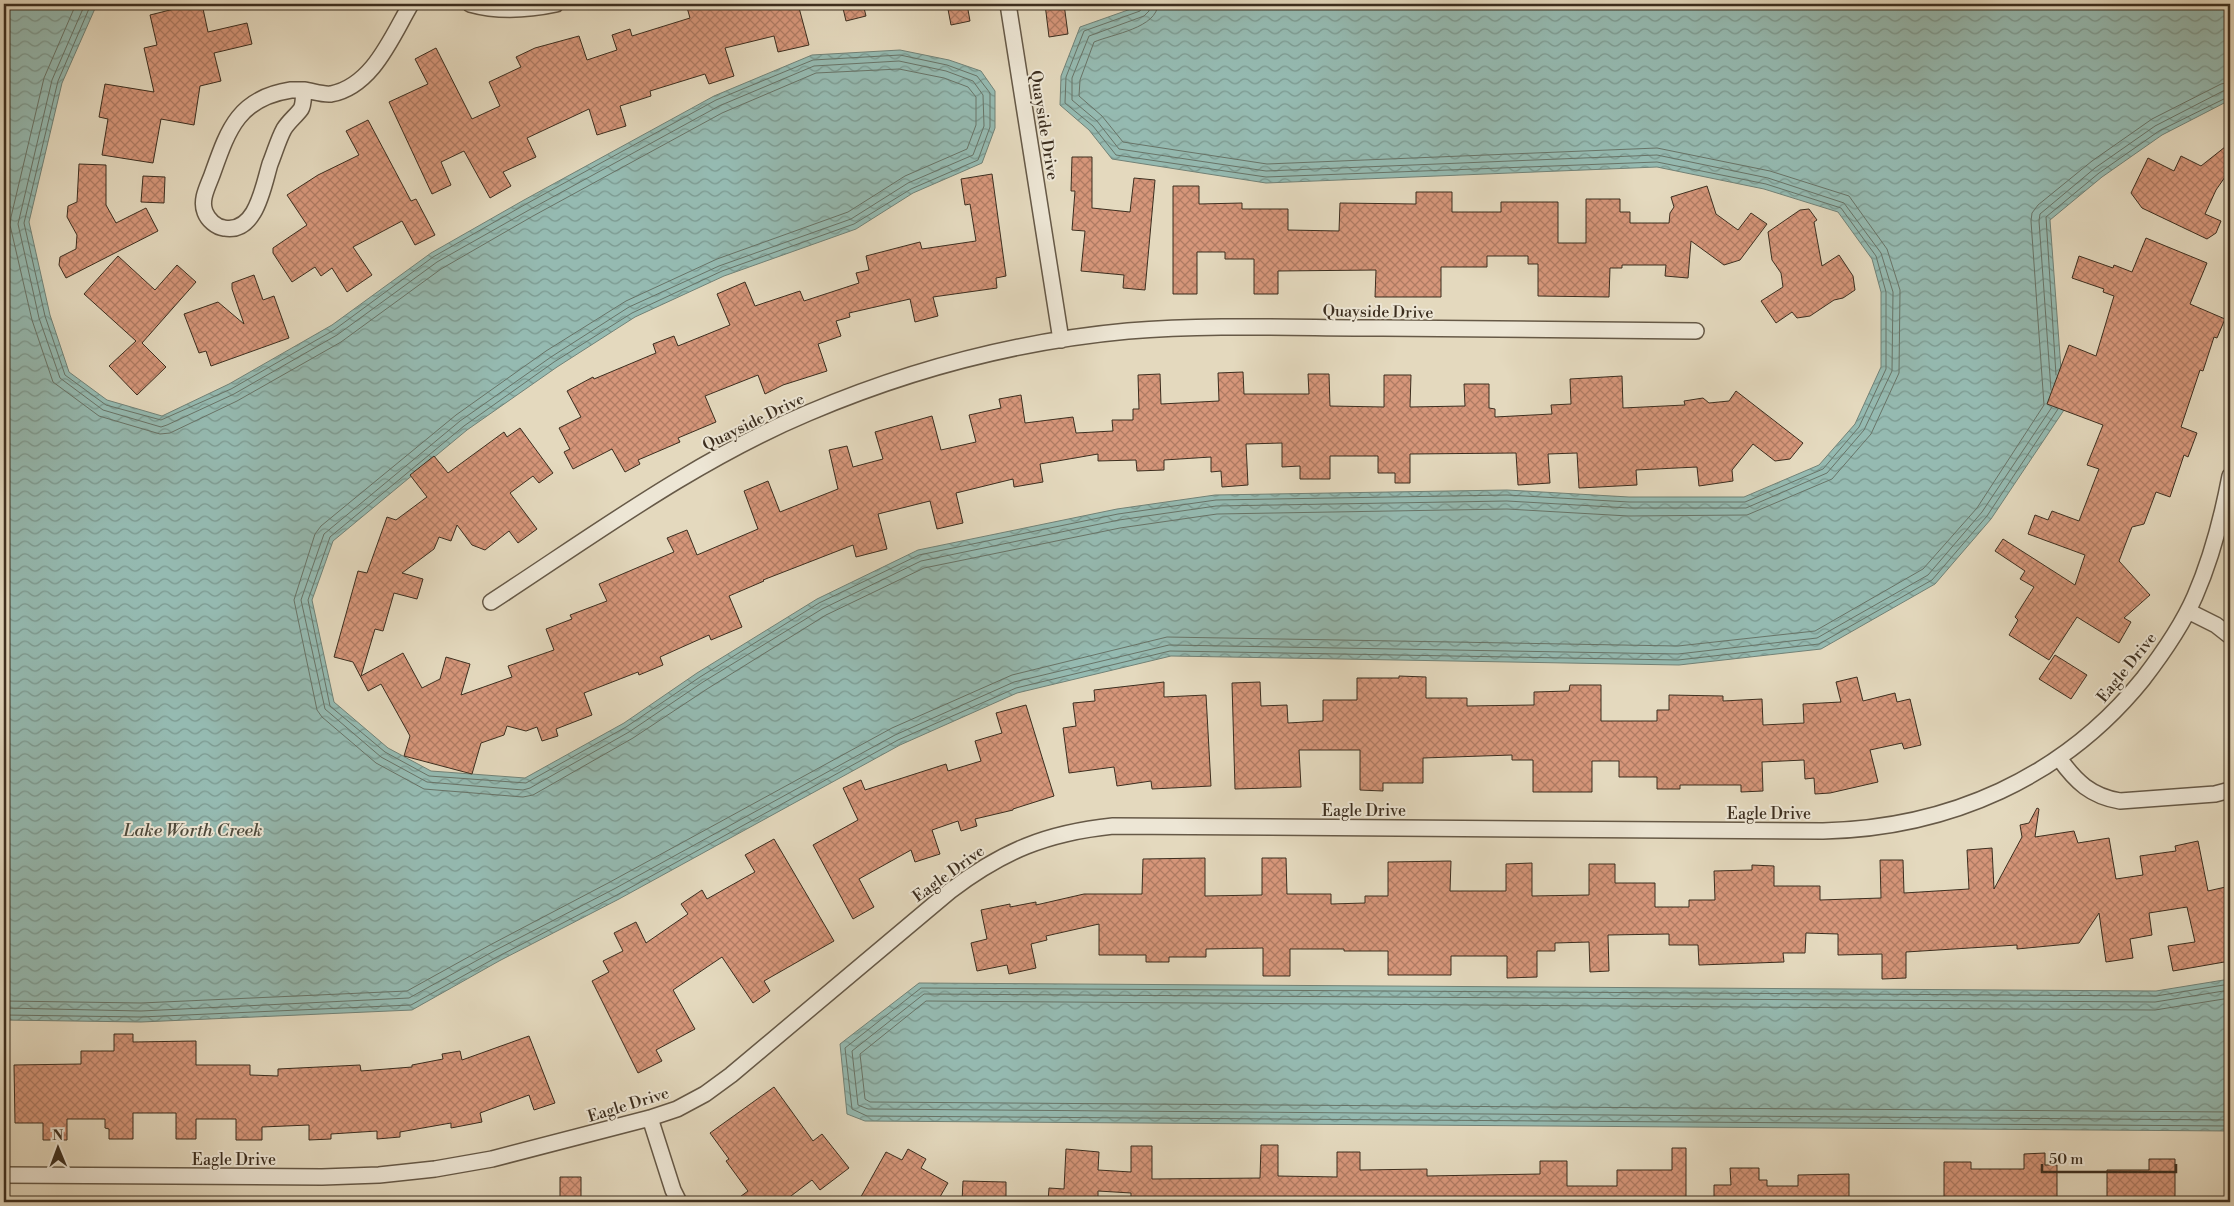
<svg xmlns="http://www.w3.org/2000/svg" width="2234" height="1206" viewBox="0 0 2234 1206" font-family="'Libre Bodoni',serif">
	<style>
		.water { fill: url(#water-waves); stroke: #718277 }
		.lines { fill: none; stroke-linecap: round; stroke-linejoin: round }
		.shore { stroke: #687468; stroke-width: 1 }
		.building { fill: url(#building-cross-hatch); stroke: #3c2e1f }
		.minor-casing { stroke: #665947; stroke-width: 18 }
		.minor { stroke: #ede6d5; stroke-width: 15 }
		.labels { text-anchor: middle; stroke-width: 4; stroke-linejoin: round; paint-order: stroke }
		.street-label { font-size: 16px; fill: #3c2e1f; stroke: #ede6d5 }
		.water-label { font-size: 18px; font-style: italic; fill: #4e4a3c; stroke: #ede6d5 }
	</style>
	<defs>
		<pattern id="water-waves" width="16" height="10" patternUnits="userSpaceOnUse" patternTransform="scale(1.25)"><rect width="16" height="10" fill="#95bab1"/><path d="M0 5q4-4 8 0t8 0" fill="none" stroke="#7b988f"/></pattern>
		<pattern id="building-cross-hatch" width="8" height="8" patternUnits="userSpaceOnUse" patternTransform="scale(1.25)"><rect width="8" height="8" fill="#d6967a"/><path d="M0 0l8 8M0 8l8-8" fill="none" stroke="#af7b63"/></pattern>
	</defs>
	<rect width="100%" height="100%" fill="#e4d9be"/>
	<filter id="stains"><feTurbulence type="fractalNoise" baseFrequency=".004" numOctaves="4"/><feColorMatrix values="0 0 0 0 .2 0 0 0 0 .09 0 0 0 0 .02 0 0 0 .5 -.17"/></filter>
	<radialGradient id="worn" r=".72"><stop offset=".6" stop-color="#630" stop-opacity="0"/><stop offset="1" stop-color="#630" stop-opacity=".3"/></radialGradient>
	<path class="water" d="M4,4H97L62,83L29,222L50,315L69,372L107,400L162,416L229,384L332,325L431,253L524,200L714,96L812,55L900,50L949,60L981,71L995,91V128L982,163L913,193L856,229L724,276L635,317L557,367L467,430L333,541L312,600L334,702L388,748L431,771L525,778L624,723L697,673L817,599L918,550L1117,509L1215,495L1507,490L1629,497H1744L1819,465L1855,424L1881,367V292L1872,259L1838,212L1764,189L1657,167L1266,183L1112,159L1089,130L1060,105L1061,76L1080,27L1145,4H2230V100L2162,135L2102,177L2050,220L2064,410L1991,519L1935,584L1821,649L1679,665L1171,656L1017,693L900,745L619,899L499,961L412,1010L141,1022L4,1020Z
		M2230,979V1131L865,1121L847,1114L840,1044L919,983L2156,991Z"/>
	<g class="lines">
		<path class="shore" d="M76,4L44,78L11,217L10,225L32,320L53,382L99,416L160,434L170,433L237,401L341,342L441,269L533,216L722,113L816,73L899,69L944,78L968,87L976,97V125L967,149L905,176L848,212L717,259L626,301L546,351L456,415L321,526L315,534L294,600L317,710L322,717L376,763L424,789L523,797L533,795L633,738L707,689L826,615L924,568L1120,528L1217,514L1507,509L1628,516L1747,515L1832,479L1871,434L1899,373L1900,290L1887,249L1849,196L1770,171L1657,148L1267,164L1123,142L1102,116L1079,96L1080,80L1094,42C1113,34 1157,28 1158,4
			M85,4L52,80L18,224L39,318L60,378L103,410L161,427L167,425L234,394L337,335L437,262L529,210L719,106L814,66L899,61L946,71L973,81L983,95L984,126L973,155L908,183L851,219L719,266L629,307L551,357L460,421L324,534L301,600L325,709L381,757L427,782L523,790L530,788L629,732L703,682L822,609L921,561L1119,520L1216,506L1507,501L1629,508H1746L1827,473L1864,430L1892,371L1893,292L1881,253L1844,203L1768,178L1657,155L1266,171L1119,149L1097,121L1072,100V78L1089,36L1144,16L1149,11L1150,4
			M91,4L58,81L24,223L45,316L65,375L106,405L161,420L231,389L334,330L433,257L526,204L716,100L813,60L900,55L947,65L977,76L990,93V127L978,160L911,189L854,224L722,271L632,313L554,362L464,426L330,537L308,600L330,706L385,752L429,776L526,783L626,727L700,677L819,603L919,555L1118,514L1216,500L1507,495L1629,502H1745L1823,469L1859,427L1886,369V292L1876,256L1841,208L1766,184L1657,162L1266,177L1116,155L1093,126L1065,103L1066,77L1084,31L1140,11L1144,4
			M2056,375L2046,217L2099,173L2159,131L2230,96
			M2051,390L2039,221L2040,214L2095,168L2155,126L2223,91L2230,90
			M2230,984L2156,996L921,988L845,1048L852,1109L867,1116L2230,1126
			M2230,990L2155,1002L924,994L852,1051L858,1105L868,1109L2230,1120
			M2230,998L2155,1010L926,1001L860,1054L865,1099L870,1102L2230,1112
			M4,1001L141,1003L407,991L490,945L610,882L892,728L1012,675L1167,637L1678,646L1815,631L1923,569L1977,508L2044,405L2031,221L2032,213L2038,205L2092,161L2152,119L2221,84L2230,82
			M4,1008L141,1011L409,998L494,951L614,889L895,735L1014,682L1169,645L1678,654L1817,638L1928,575L1982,512L2052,407
			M4,1015L141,1017L411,1005L497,957L617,895L898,740L1016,688L1170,651L1678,660L1819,644L1932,580L1987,516L2058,409"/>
	</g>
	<path class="building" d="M175,4H202L208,32L247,23L252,44L214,53L221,81L200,86L194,125L161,119L153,163L102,155L108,119L99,117L105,84L154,92L144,48L157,45L150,15L174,9Z
		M686,4H798L809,45L778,52L774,36L725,48L734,76L709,84L705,74L650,91L651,96L620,106L626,126L597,135L589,109L527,138L536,157L503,172L511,186L490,198L464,151L441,162L451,185L432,194L389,102L428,84L415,59L436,48L472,119L500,106L489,82L521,67L516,57L535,48L579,36L587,60L617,50L612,35L630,29L632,36L690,18Z
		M842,4H863L866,16L846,21Z
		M947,4H967L970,21L951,25Z
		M1045,4H1064L1068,34L1049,37Z
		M368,120L411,201L416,199L435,235L415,245L402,221L353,247L372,275L347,292L332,268L321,276L315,267L292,282L273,253V248L307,225L287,195L318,175L359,155L346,131Z
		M2230,143V173L2225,177L2216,190L2205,214L2221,221L2216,233L2207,239L2142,208L2131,193L2148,158L2174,171L2181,156L2201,166Z
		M1072,157H1092V208L1130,212L1134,178L1155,180L1145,290L1123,288L1124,275L1081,271L1085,231L1072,230L1075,191H1071Z
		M79,164L106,165V205L116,223L146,208L158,231L66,278L59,265L60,257L76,249L77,235L67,217L68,206L77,202Z
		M992,174L1006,276L996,278L997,288L933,297L938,316L915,322L910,299L849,313L850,317L836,321L841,336L818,344L827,371L783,385L765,394L758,375L705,396L716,422L678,438L680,442L638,460L640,464L625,472L612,449L573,469L564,452L570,449L559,428L581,417L567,391L593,377L594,379L656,353L653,344L674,336L678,346L730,325L717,294L745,282L755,306L800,291L804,301L859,283L856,273L869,270L866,256L920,242L922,249L976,241L970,204L965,205L961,179Z
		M143,176L165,177L164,203L141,202Z
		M1173,186H1199V204L1242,203V209H1288V230L1339,231L1340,203L1416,204V192H1452V212H1501V202H1558V243H1586V199H1620V212H1630V223H1669L1670,213L1674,207L1671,197L1707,186L1716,214L1738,230L1751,213L1767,224L1740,260L1724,265L1691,241L1688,278L1665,276L1666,265H1622V268H1610L1609,297L1538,296V264H1528V256H1487V267H1441V297H1375L1376,270L1278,271V294H1254V259H1225V252H1197V294H1173Z
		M1809,209L1817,220L1814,222L1822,266L1839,255L1853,276L1855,290L1843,298L1834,300L1810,316L1797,318L1792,312L1776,323L1761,301L1783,287L1781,273L1772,260L1768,232L1800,210Z
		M2146,238L2207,263L2190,304L2225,319L2217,338L2214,337L2203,371L2200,370L2181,427L2197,433L2188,457L2184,455L2170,497L2156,492L2144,524L2132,527L2119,561L2150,595L2124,618L2131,622L2119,643L2077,617L2049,660L2009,635L2018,620L2015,617L2034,587L2020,579L2025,571L1995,551L2003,539L2075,585L2085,555L2028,534L2035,515L2048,520L2052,511L2079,521L2099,469L2087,465L2103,425L2047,404L2069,345L2096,356L2114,296L2103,292L2104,289L2072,278L2079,256L2113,268L2114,265L2132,272Z
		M118,256L155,290L177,265L196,282L142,343L166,367L137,395L109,366L136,341L84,294Z
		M254,275L263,300L274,296L289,338L211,366L206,351L199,353L184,314L218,302L244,324L232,289V283Z
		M1243,372L1244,394H1309L1308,374H1329L1330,406L1384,407V375H1411L1410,407L1465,406L1464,384H1489V408L1495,409V417L1552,414L1551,405L1571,404L1570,379L1622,376L1623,408L1685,405L1684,401L1703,398L1709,403L1729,401L1736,391L1803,443L1790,459L1775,461L1753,444L1732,470L1733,481L1699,486L1697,467L1636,470L1637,485L1579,488L1577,453L1548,454L1550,483L1518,485L1516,453L1410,454V483H1395V473H1378V456H1330V479H1300V466L1282,467V443L1246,444L1248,485L1222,487L1221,471L1211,472V457L1164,460V470L1137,471L1136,460L1098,461V454L1040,464L1043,482L1014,487L1013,479L956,493L963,523L937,529L930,501L878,514L887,549L856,557L853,545L763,580L764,581L729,596L742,627L711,640L709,635L660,657L663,665L639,675L638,672L584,693L592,715L556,729L558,736L542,741L537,727L526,731L507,726L504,735L481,743L472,774L404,756L410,736L381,684L368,691L353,662L334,657L358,571L367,573L387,517L396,520L427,497L410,475L434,456L448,473L504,432L507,437L520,428L553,473L539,483L533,476L510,493L537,529L518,543L509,531L485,550L472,545L457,525L451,541L439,537L434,549L402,573L423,579L417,599L394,593L383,631L375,629L361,676L403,653L422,688L440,679L446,657L470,664L461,695L512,677L508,666L554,650L546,629L572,619L570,615L607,601L599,584L674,552L667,538L687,530L697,555L758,529L744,491L768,481L780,512L838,489L829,450L847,446L853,467L883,459L875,432L932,416L941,450L976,442L969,415L1001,408L999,399L1021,395L1025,423L1073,417L1076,433L1113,431L1112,420H1133V409H1139L1138,375L1160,374L1161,404L1219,401L1218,373Z
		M2055,655L2087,675L2071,699L2039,679Z
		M1399,676L1426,677V698H1467V706L1534,705V692L1569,691L1570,685H1601V721H1657V710H1669V695L1723,696V701L1762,699L1763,725L1804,723L1803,704L1841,702L1836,682L1857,677L1863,701L1895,693L1897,702L1910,699L1921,745L1904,749L1902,743L1870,750L1878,782L1830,793L1815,794L1814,778L1805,779L1804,760L1762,762L1763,791L1741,792V785H1680V789H1657V777H1619V761H1592V792H1533V760H1512V755L1423,758V783H1383V791L1360,790V750H1299L1301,787L1235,789L1232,683L1260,682L1261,706L1287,705L1288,723L1323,721V700H1357V678H1399Z
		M1164,682V697L1206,695L1211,786L1152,789L1151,781L1117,786L1114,767L1069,773L1063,728L1076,726L1073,703L1095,701L1094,690Z
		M1026,705L1054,796L1013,809V810L975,819L977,826L961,831L958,821L932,830L940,854L915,862L911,850L859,879L874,907L853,919L813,845L858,820L843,788L861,780L865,790L946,764L948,771L981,761L975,741L1002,733L996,713Z
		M2037,808L2039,809L2035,837L2074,831L2078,843L2109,838L2116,879L2143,875L2140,856L2176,851L2175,846L2198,841L2208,891L2230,886V961L2173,971L2168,946L2195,942L2187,907L2149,913L2152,935L2130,939L2133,958L2106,962L2099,913L2079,943L2017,949V945L1906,952V978L1882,979V954L1838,955V934L1806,933L1805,953H1783L1784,962L1699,965L1698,945H1669V934L1608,935L1609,971L1590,972L1589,942L1555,943V951H1537V977L1507,978V956H1451V975H1388V951H1344V949H1290V976H1263V948L1206,949V957H1169V962H1146V955H1099V924L1046,936L1047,940L1031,944L1036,968L1009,974L1007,965L977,971L971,943L987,939L981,910L1010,904V907L1036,902V905L1084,894H1142L1143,859L1205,858V896L1262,895V858H1286L1287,894H1331V904L1365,903V896H1388V862L1451,861L1450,891H1506V864L1532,863V896L1589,895V864H1615V883H1655V907H1689V900H1715L1714,871L1752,870V865L1774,866V886H1820V900L1881,898L1880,860H1903L1904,893L1969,889L1967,850L1992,848L1994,889L2022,837L2020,825L2029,823Z
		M774,839L834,941L764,981L770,991L753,1003L722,957L673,990L695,1029L656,1050L662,1061L638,1073L592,981L609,972L603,961L623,951L614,933L636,922L646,943L688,914L681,904L702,890L707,899L755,872L745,855Z
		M114,1034H133V1042L196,1041V1065H250V1075L278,1076V1069L360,1065L361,1071L412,1067V1065L443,1059L442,1054L460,1051L462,1060L529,1036L555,1103L534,1110L529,1095L480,1113L482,1122L451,1128V1123L400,1132V1137L377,1139V1131L331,1134V1139L309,1140V1125L262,1127V1140H236V1119H196V1139H176V1113H133V1139H109V1129L105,1128V1119H67V1140H43V1123H15L14,1065L81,1064V1051H114Z
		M774,1087L813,1141L822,1134L849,1168L820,1190L812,1180L783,1202H733L748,1191L726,1161L729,1159L710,1133Z
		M1261,1145H1278V1176L1337,1177V1152H1360V1170L1427,1169V1176L1540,1174V1161H1567V1186H1617V1170H1672V1148H1686V1202H1131V1193L1098,1191V1202H1048L1049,1188L1064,1189L1066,1149L1099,1152L1098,1170L1131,1172V1146H1152V1179L1260,1178Z
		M908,1149L926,1159L921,1168L948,1183L937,1202H858L886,1152L902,1160Z
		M2045,1153V1165H2057V1202H1944V1162H1971V1169H2024V1154Z
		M2149,1159H2175V1202H2107V1170H2149Z
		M1730,1168H1759V1180H1767V1186H1798V1175L1849,1174V1202H1714V1185H1731Z
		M560,1177H581V1202H560Z
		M963,1181L1006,1182V1202H962Z"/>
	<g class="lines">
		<defs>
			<path id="minor" d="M470,4C498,12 528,10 556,4
				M1008,4L1061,340
				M291,90H304C303,96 304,104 301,109C296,116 289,121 284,129C278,140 275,152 270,164C263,187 256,234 224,228C216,227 208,220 205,212C200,200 208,186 212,175C228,130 238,98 291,90Z
				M304,90C312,91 323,95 331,94C373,86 392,36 411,4
				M491,602C594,535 694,461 808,413C909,370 1019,341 1128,331C1213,324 1298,328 1383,328C1487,329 1591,330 1696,331
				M2188,611L2216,625L2230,636
				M2059,758C2076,782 2091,796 2120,801L2215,794L2230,790
				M650,1118L673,1190L679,1202
				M4,1175L322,1177L379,1175L435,1169L492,1159L650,1118L677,1109L705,1094L731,1075L950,891C1003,851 1046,833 1113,826L1823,831C1949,828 2063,778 2143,679C2163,653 2182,626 2195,596C2212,557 2222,518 2230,476"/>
		</defs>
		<use href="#minor" class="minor-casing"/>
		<use href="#minor" class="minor"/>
	</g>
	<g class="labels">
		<g class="street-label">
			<text transform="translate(1045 125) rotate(81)" y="6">Quayside Drive</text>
			<text transform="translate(1378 311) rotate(1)" y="6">Quayside Drive</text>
			<text transform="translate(753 421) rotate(-26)" y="6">Quayside Drive</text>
			<text transform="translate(2126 667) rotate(-51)" y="6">Eagle Drive</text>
			<text x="1364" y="816">Eagle Drive</text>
			<text x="1769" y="819">Eagle Drive</text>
			<text transform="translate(948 873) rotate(-36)" y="6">Eagle Drive</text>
			<text transform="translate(628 1104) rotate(-17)" y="6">Eagle Drive</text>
			<text x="234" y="1165">Eagle Drive</text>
		</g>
		<g class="water-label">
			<text x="193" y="836">Lake Worth Creek</text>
		</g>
	</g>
	<rect width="2234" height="1206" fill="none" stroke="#e4d9be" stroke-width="20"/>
	<rect x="5" y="5" width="2224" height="1196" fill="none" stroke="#3c2e1f" stroke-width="2.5"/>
	<rect x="10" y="10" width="2214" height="1186" fill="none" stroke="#3c2e1f"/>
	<g transform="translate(58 1148) rotate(359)" stroke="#ede6d5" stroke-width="4" paint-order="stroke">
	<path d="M0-4L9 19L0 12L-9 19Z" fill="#3c2e1f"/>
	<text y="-8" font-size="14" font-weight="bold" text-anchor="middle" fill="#3c2e1f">N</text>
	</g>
	<path d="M2042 1164v8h134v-8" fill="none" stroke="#3c2e1f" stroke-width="2.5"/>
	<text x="2049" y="1164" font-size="15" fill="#3c2e1f" stroke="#ede6d5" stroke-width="4" paint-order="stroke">50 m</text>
	<rect width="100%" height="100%" filter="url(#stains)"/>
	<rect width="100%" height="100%" fill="url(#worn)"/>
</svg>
